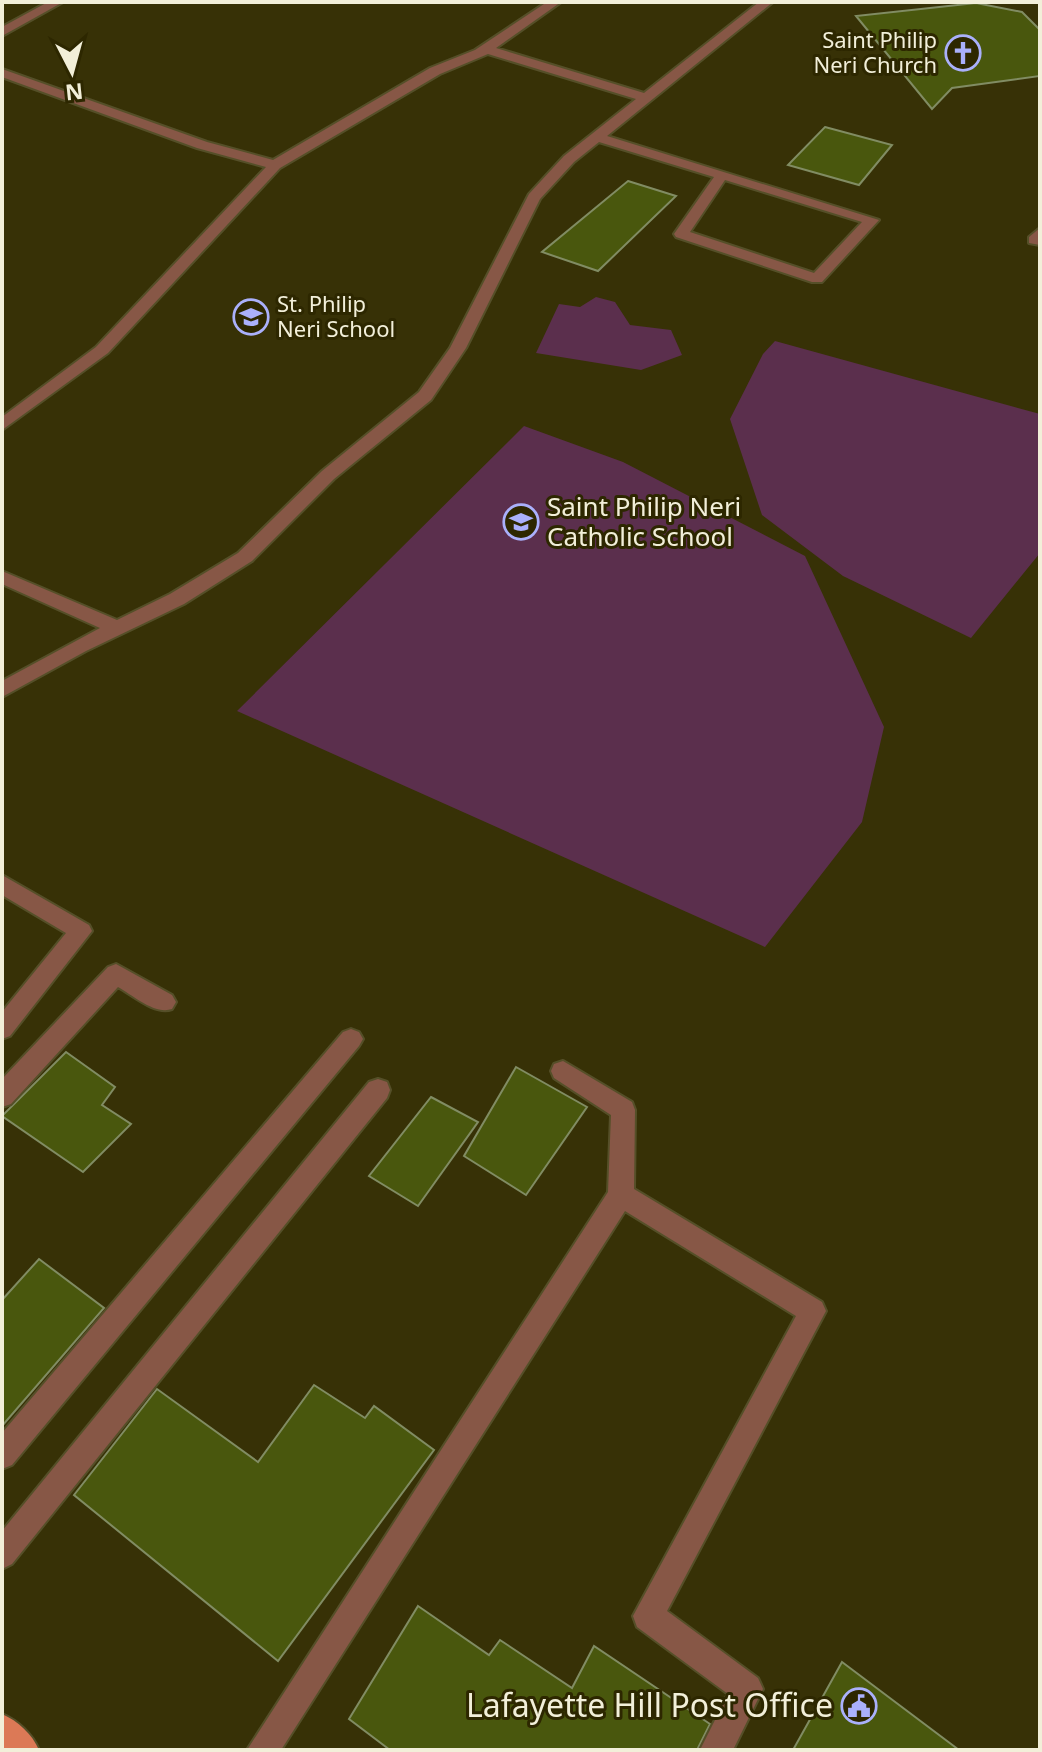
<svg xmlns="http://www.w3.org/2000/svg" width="1042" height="1752" viewBox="0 0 1042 1752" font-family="'Noto Sans',sans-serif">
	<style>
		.green { fill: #5b2f4d }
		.building { fill: #49570d; stroke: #818c63; stroke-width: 2 }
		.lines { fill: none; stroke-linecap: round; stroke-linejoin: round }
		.service-casing { stroke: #554f28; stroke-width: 4 }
		.minor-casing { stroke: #554f28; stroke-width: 4 }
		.primary-casing { stroke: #554f28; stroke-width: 4 }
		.service { fill: #875746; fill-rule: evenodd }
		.minor { fill: #875746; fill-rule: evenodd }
		.primary { fill: #dc7956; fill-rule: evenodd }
		.labels { text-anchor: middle; stroke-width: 6; stroke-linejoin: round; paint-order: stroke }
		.far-poi-label { font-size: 22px; fill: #f2efd9; stroke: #2d2700; text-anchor: end }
		.poi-label { font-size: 26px; fill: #f2efd9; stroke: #2d2700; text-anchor: start }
		.near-poi-label { font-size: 32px; fill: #f2efd9; stroke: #2d2700; text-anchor: end }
	</style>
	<rect width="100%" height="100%" fill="#373106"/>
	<path class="green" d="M596,297L615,302L630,325L671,330L682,355L641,370L536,353L559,304L580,307Z
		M775,341L1040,414V553L971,638L843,576L762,515L730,419L763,354Z
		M524,426L623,462L805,556L884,727L862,822L765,947L237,711Z"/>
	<path class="building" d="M976,3L1022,12L1040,30V76L952,88L932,109L856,16Z
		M825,127L892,145L859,185L788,165Z
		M628,181L676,196L598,271L542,252Z
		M66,1052L115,1087L102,1105L131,1124L83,1172L2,1116Z
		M516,1067L587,1107L526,1195L464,1156Z
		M431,1097L478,1122L418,1206L369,1176Z
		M39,1259L104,1308L2,1426V1300Z
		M314,1385L365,1418L374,1406L434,1450L278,1661L74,1495L157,1389L258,1462Z
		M418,1606L489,1655L500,1640L572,1688L594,1646L710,1724L697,1750H390L349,1719Z
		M842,1662L959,1750H793Z"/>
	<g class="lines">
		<defs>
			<path id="service" d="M547,2H561L496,48L644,93L759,2H773L607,136L879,220L822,282H812L676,237L674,234L714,177L599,142L574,162L540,199L466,348L431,400L334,479L252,561L184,604L86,651L2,697V681L100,628L2,584V571L117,620L170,594L238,553L322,471L419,392L450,348L529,194L564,156L636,99L488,54L440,74L280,168L108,353L2,430V417L96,347L266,167L197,148L2,77V69L207,142L273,160L430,68L475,50ZM725,180L862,222L814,273L690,232Z
				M1040,228V245L1029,243V237Z
				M2,875L89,925L92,931L10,1036L2,1039V1012L66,933L2,895Z
				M116,964L172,995L176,1002L172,1009C155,1015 134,996 118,987L11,1104L2,1107V1079L108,967Z
				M351,1029L359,1032L363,1039L359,1046L12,1465L2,1469V1433L343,1032Z
				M563,1061L632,1102L635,1110L634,1189L822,1302L826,1311L667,1611L758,1678L763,1689L733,1750H700L728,1694L637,1627L633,1616L796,1316L625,1211L281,1750H247L608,1192L611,1115L554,1078L551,1071L554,1064Z
				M378,1079L387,1082L390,1090L387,1098L12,1564L2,1569V1531L369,1082Z"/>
			<path id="minor" d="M48,2H63L2,36V27Z"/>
			<path id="primary" d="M2,1714C18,1721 32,1734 39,1750H2Z"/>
		</defs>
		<use href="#service" class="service-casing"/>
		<use href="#minor" class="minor-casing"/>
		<use href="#primary" class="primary-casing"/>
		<use href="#service" class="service"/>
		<use href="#minor" class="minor"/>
		<use href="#primary" class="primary"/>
	</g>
	<defs>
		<symbol id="church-ring" viewBox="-11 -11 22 22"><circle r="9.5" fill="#2d2700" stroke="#aab0fb" stroke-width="1.5"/><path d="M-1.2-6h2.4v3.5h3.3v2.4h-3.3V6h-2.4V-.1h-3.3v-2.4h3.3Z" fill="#aab0fb"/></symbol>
		<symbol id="school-ring" viewBox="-11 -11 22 22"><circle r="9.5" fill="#2d2700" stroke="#aab0fb" stroke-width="1.5"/><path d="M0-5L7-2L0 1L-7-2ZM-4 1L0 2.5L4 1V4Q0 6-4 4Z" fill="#aab0fb"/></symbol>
		<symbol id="civic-ring" viewBox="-11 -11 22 22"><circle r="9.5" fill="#2d2700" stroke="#aab0fb" stroke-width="1.5"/><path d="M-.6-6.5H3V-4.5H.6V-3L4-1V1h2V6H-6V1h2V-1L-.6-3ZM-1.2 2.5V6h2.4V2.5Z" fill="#aab0fb"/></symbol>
	</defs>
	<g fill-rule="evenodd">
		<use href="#church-ring" x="943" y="33" width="40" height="40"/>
		<use href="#school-ring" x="231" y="297" width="40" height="40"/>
		<use href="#school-ring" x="501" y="502" width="40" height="40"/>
		<use href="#civic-ring" x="839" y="1686" width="40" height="40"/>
	</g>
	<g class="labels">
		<g class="far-poi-label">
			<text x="937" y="48">Saint Philip<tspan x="937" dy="25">Neri Church</tspan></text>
			<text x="277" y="312" text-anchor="start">St. Philip<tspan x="277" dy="25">Neri School</tspan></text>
		</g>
		<g class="poi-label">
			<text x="547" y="516">Saint Philip Neri<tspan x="547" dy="30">Catholic School</tspan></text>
		</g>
		<g class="near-poi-label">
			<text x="833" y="1717">Lafayette Hill Post Office</text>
		</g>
	</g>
	<rect width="1042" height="1752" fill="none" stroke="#f2efd9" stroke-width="8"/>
	<g transform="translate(72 72) rotate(174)" stroke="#2d2700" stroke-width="6" paint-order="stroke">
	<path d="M0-6L14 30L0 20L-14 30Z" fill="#f2efd9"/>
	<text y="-12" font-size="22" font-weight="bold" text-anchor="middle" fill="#f2efd9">N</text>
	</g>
</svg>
